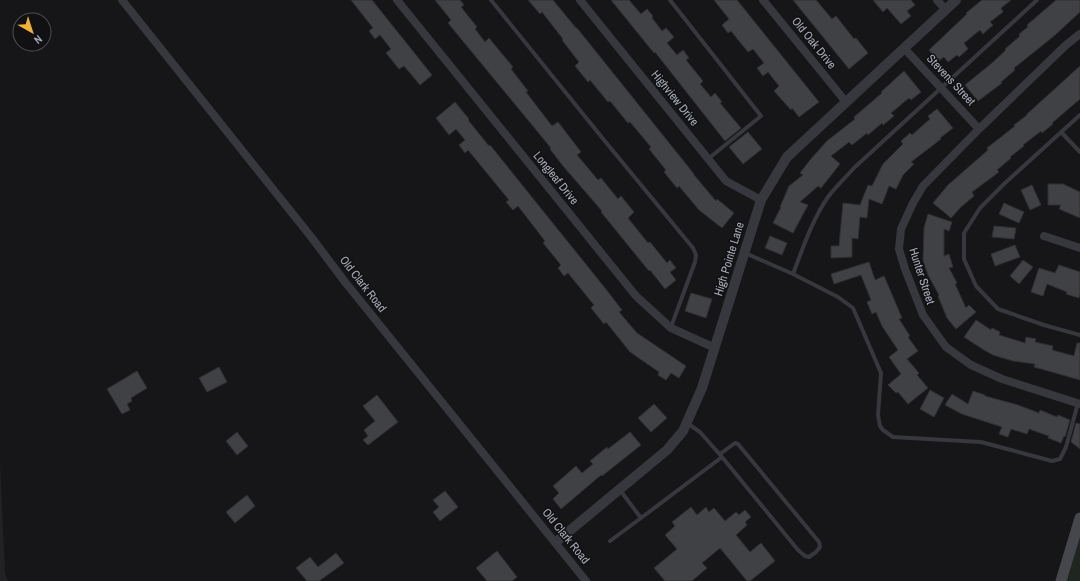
<svg xmlns="http://www.w3.org/2000/svg" width="1080" height="581" viewBox="0 0 1080 581" font-family="'Archivo Narrow',sans-serif">
	<style>
		.built { fill: #222225 }
		.green { fill: #1e261f }
		.building { fill: #404145; stroke: #303034 }
		.lines { fill: none; stroke-linecap: round; stroke-linejoin: round }
		.service { stroke: #37383d; stroke-width: 4 }
		.minor { stroke: #37383d; stroke-width: 8 }
		.tertiary { stroke: #37383d; stroke-width: 10 }
		.secondary { stroke: #45474d; stroke-width: 11 }
		.labels { text-anchor: middle; stroke-width: 3; stroke-linejoin: round; paint-order: stroke }
		.street-label { font-size: 12px; fill: #a8adb8; stroke: #111113 }
	</style>
	<rect width="100%" height="100%" fill="#161618"/>
	<path class="built" d="M0,463L5,573L8,581H0Z"/>
	<path class="green" d="M1080,536V581H1067Z"/>
	<path class="building" d="M351,0H372L432,75L420,85L404,66L399,69L386,53L391,49L380,35L375,39L369,31L373,28Z
		M435,0H460L464,5L461,7L477,27L475,29L485,42L489,38L513,67L511,69L528,91L526,92L552,126L558,122L581,152L577,155L598,180L601,178L618,199L621,196L634,212L628,218L648,243L650,242L667,263L670,260L676,268L670,272L676,280L665,289L650,270L649,271L601,212L602,211L563,166L550,149L551,148L448,23L451,20Z
		M528,0H553L576,28H577L694,174V175L716,201L717,199L734,213L722,228L699,210L679,186L677,188L664,172L666,170L649,149L651,147L630,122L628,123L610,101L608,102L590,80L588,82L575,66L579,62L562,40L563,39L542,12L540,14Z
		M611,0H629L641,14L647,9L653,16L652,18L662,31L666,28L674,37L667,43L677,55L683,50L689,58L686,60L703,81L700,84L711,97L715,93L722,102L720,103L741,128L725,141L655,52L654,53Z
		M714,0H737L819,102L799,117L792,108L791,110L774,91L779,86L768,72L763,76L757,68L764,63L753,49L748,52L731,31L728,33L722,25L729,19Z
		M793,0H816L832,19L836,16L854,39L856,38L868,53L849,69Z
		M873,0H911L915,5L907,11L911,16L901,24L887,8L883,12Z
		M982,0H1011L1001,8L1003,12L990,22L993,25L983,34L980,30L964,43L968,49L959,57L957,55L948,62L944,57L938,61L929,50L967,14L966,13Z
		M1056,0H1080V12L1054,36L1014,68L1015,70L1001,82L1002,83L978,101L965,85L992,63L1006,50L1005,49L1020,36L1019,34L1028,27L1027,25Z
		M1080,66V99L1052,123L1053,124L1042,133L1041,131L1023,145L1024,146L1010,157L1011,158L997,170L999,172L972,192L974,196L961,207L951,218L933,203L948,185L988,150L987,148L1015,126L1014,125L1027,115V114Z
		M904,71L921,92L911,100L909,98L891,113L894,116L883,125L882,123L868,135L867,133L852,145L849,142L831,156L840,164L821,188L818,186L800,202L808,205L793,233L773,223L781,207H780L789,186L803,175L800,173L810,160L827,141L855,119L854,117L882,93L881,92Z
		M455,102L469,119L468,120L489,146L490,145L605,288L622,310L619,312L637,333L686,366L679,378L671,373L666,380L658,375L659,372L630,352L606,322L604,324L591,308L594,305L568,273L564,276L558,268L561,265L543,243L545,241L518,206L513,210L506,202L509,200L468,150L465,153L459,145L465,140L456,129L449,135L436,118Z
		M937,109L953,128L940,138L941,139L911,162L914,164L903,175L896,189L889,186L882,204L869,199L867,218L860,217L858,239L852,238V257L831,258V246H839L843,203L860,205L868,185L872,186L883,164L903,144L901,141L910,133L912,135L930,119L928,116Z
		M748,132L762,149L743,164L729,147Z
		M1048,184H1063L1080,192V218L1059,209L1061,205H1048Z
		M1032,185L1041,205L1030,210L1021,190Z
		M1004,203L1024,212L1019,223L999,214Z
		M928,214L952,222L949,231L944,229V256L949,254L953,267L949,268L957,283L955,284L966,308L969,305L976,312L956,329L947,318L938,296L939,295L928,275L923,260L924,228Z
		M994,226L1016,228L1014,239L992,237Z
		M770,236L787,243L782,255L765,248Z
		M1015,245L1020,257L995,266L991,254Z
		M1023,260L1033,267L1019,284L1010,276Z
		M869,262L875,280L884,276L902,318L899,319L910,336L908,337L918,351L907,359L919,373L917,375L928,388L908,404L898,392L896,393L888,385L901,374L889,357L898,350L882,326L876,312L872,314L867,302L871,300L861,275L834,284L831,274Z
		M1059,265L1080,272V293L1079,298L1066,294L1067,292L1047,284L1043,296L1031,292L1039,268L1055,273Z
		M691,293L712,299L706,318L685,311Z
		M976,320L991,330L992,328L1000,332L999,335L1025,343L1026,337L1036,339L1035,342L1053,346L1052,350L1074,356L1077,343H1080V380L1034,367L1035,364L1013,361L993,355L984,350L964,337Z
		M219,367L227,382L207,392L199,378Z
		M137,371L147,388L131,398L132,401L127,404L130,410L122,414L107,389Z
		M930,390L944,398L934,417L920,409Z
		M973,391L985,395V396L1018,405L1039,413L1040,410L1057,417L1058,415L1070,420L1065,437L1064,436L1061,443L1048,438L1049,436L1029,429L1027,434L1011,429L1008,437L999,434L1002,427L962,414L945,405L952,394L968,404Z
		M377,395L398,422L368,445L363,440L368,436L364,430L375,421L363,406Z
		M654,404L667,418L651,432L638,418Z
		M1076,423L1080,424V449L1071,442Z
		M237,432L248,446L237,455L226,441Z
		M630,432L641,445L602,476L601,475L561,509L553,499L559,493L553,486L576,466L582,473L593,464L590,461L607,447L608,449Z
		M445,491L458,507L440,521L433,512L439,507L433,500Z
		M247,495L255,506L235,523L226,512Z
		M691,507L697,515L706,507L709,512L714,508L725,521L736,512L739,515L745,510L751,517L745,522L747,525L736,535L750,552L761,543L775,561L750,581H747L720,548L702,563L707,568L692,581H665L654,568L677,549L665,535L675,526L672,522Z
		M497,551L517,577L512,581H487L476,568Z
		M336,553L344,563L319,581H307L296,568L310,557L318,567Z"/>
	<g class="lines">
		<path class="service" d="M491,0L604,140L693,248L696,255L695,262L671,327
			M670,0L761,116L708,159
			M1037,0L855,167C846,177 836,186 828,197C812,220 803,248 793,274L838,297L853,308L881,373L878,415L880,426L883,430L893,437L981,442L1052,461L1060,459L1066,447L1078,403
			M1080,115L1005,183L980,208L964,233V259L976,286L998,309L1044,325L1080,335
			M1061,132L1080,152
			M745,253L793,274
			M720,454L735,443L738,444L819,542L820,547L816,552L809,557L805,556L798,550L722,457
			M641,518L722,457L700,432L687,423
			M610,541L641,518L620,490"/>
		<path class="minor" d="M122,0L312,238L345,282L586,581
			M397,0L636,296L671,328L715,348
			M580,0L726,181L761,200
			M763,0L846,102
			M937,0L946,10
			M1080,34L1066,45L979,129L923,186L913,203L901,229L899,249L905,269L923,315L946,347L971,365L1002,379L1080,404
			M904,48L979,129
			M1044,236L1080,248"/>
		<path class="tertiary" d="M556,542L667,450L683,431L702,388L761,200L787,157L956,0"/>
		<path class="secondary" d="M1061,581L1080,518"/>
	</g>
	<g class="labels">
		<g class="street-label">
			<text transform="translate(814 43) rotate(51)" y="4">Old Oak Drive</text>
			<text transform="translate(951 80) rotate(47)" y="4">Stevens Street</text>
			<text transform="translate(675 98) rotate(51)" y="4">Highview Drive</text>
			<text transform="translate(556 178) rotate(51)" y="4">Longleaf Drive</text>
			<text transform="translate(729 259) rotate(-73)" y="4">High Pointe Lane</text>
			<text transform="translate(922 276) rotate(72)" y="4">Hunter Street</text>
			<text transform="translate(363 284) rotate(52)" y="4">Old Clark Road</text>
			<text transform="translate(566 536) rotate(51)" y="4">Old Clark Road</text>
		</g>
	</g>
	<g transform="translate(32 32) rotate(141)"><circle r="19" fill="#111113" stroke="#4d4f55"/>
	<path d="M0-3L7 15L0 10L-7 15Z" fill="#f2b134"/>
	<text y="-6" font-size="11" font-weight="bold" text-anchor="middle" fill="#a8adb8">N</text>
	</g>
</svg>
